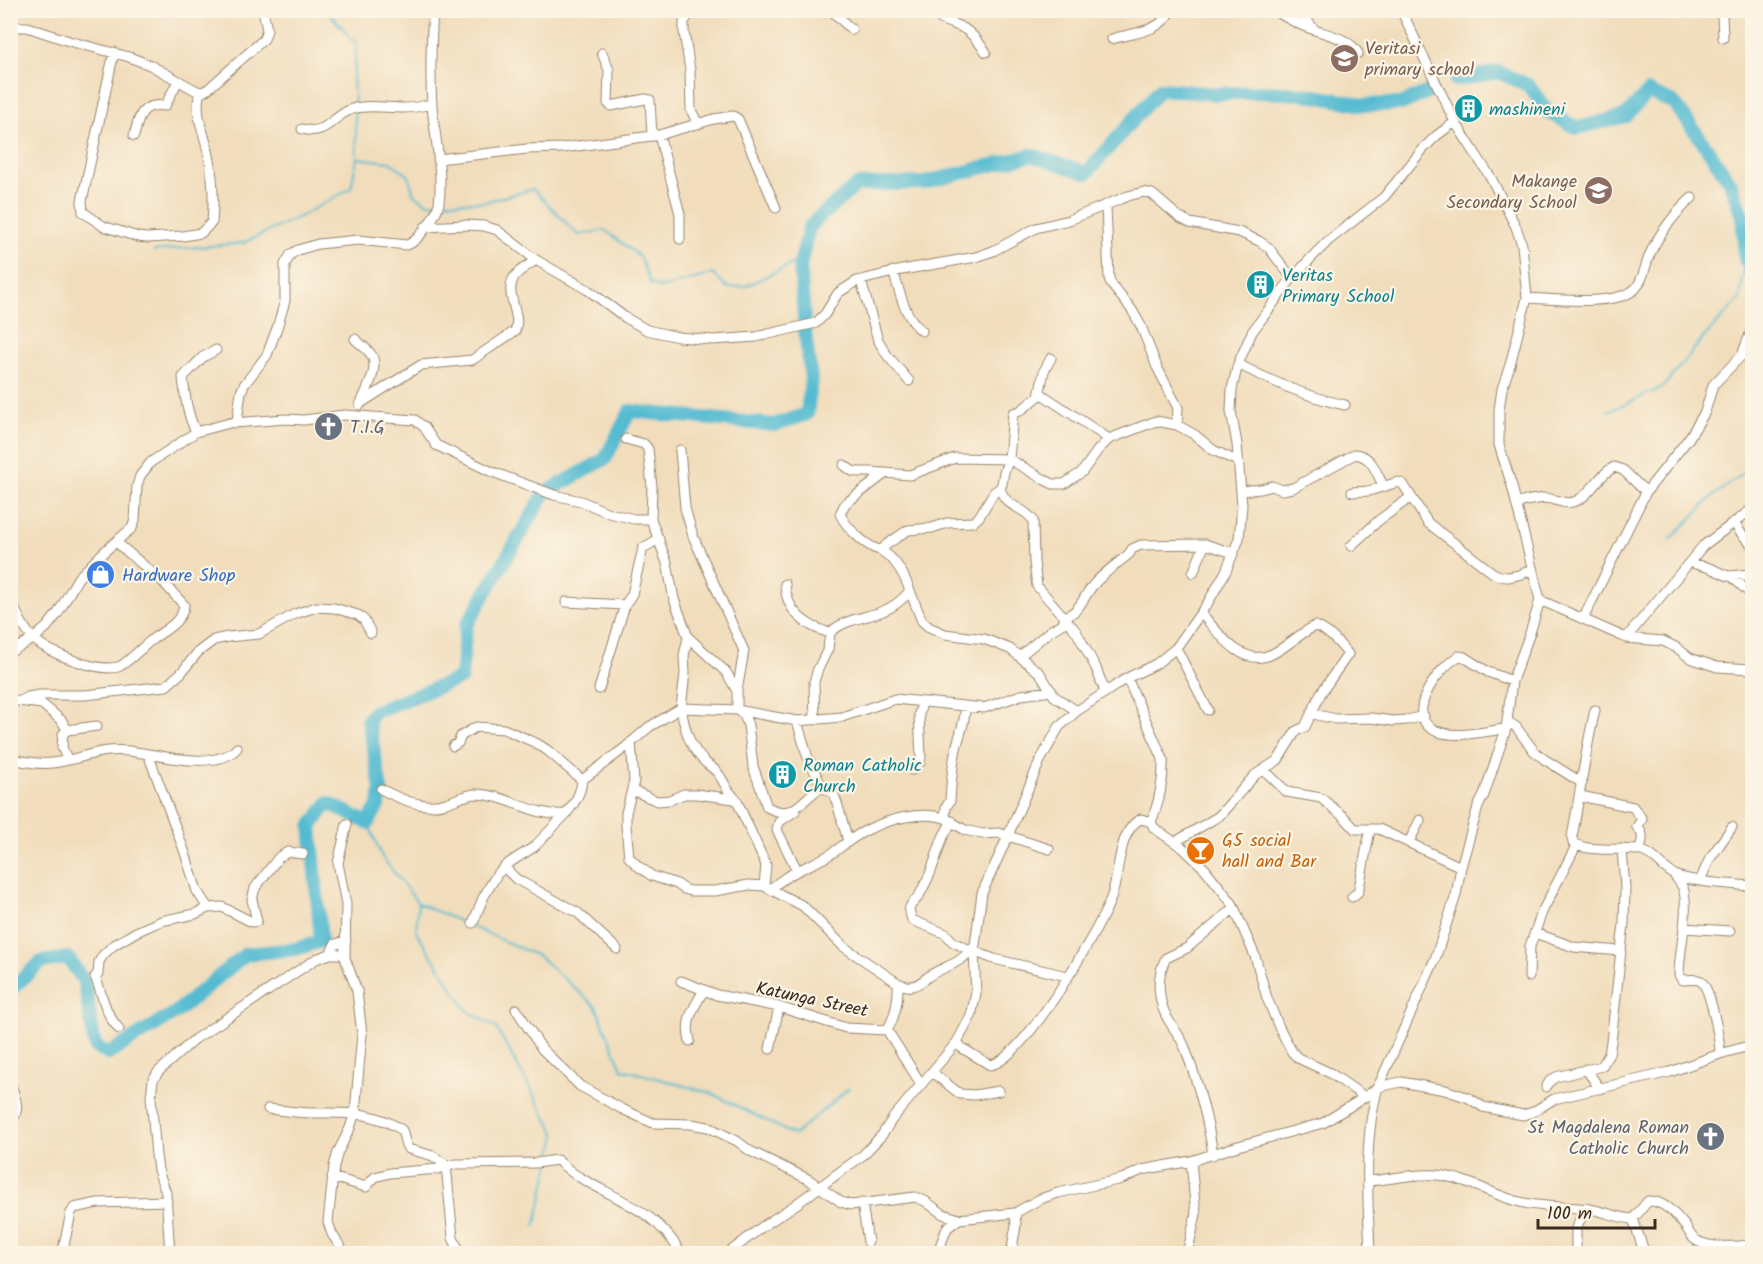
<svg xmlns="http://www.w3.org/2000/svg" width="1763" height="1264" viewBox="0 0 1763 1264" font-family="Kalam,sans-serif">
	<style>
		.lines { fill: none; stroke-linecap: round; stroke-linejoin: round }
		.stream { stroke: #54bbd1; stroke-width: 2 }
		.river { stroke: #54bbd1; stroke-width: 14 }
		.minor-casing { stroke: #96846d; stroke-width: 11 }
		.minor { stroke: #fff; stroke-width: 9 }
		.labels { text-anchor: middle; stroke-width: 4.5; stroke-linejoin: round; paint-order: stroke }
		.education-label { font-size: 18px; fill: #785e54; stroke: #fcf5e5; text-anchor: start }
		.culture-label { font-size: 18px; fill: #0d838f; stroke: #fcf5e5; text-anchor: start }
		.worship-label { font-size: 18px; fill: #5b616d; stroke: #fcf5e5; text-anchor: start }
		.shop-label { font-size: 18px; fill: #366cbe; stroke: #fcf5e5; text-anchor: start }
		.food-label { font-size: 18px; fill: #c56008; stroke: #fcf5e5; text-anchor: start }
		.street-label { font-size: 18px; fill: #3b2a1e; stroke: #fcf5e5 }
	</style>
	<rect width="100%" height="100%" fill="#fcf5e5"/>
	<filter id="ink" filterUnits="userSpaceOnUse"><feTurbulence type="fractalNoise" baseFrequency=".0167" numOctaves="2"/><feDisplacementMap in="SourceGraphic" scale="12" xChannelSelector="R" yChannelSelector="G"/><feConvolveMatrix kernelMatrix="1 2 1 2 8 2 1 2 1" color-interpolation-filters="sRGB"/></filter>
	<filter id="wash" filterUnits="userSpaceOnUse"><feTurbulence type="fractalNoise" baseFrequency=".008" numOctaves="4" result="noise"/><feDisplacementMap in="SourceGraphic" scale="24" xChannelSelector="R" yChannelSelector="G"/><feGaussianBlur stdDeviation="1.35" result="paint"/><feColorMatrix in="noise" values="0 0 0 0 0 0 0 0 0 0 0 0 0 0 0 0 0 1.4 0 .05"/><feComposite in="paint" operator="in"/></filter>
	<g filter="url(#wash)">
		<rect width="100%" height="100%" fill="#f1ddbc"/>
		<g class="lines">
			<path class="stream" d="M327,10L357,45L353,79L355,105
				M357,158L390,162L399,168L409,176L413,193L427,203H435
				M441,202H484L533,189L578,235L605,230L640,257L650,283L659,288L713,274L728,288L746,286L792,264L800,265
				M154,251L243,243L301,216L351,188L357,158L355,111
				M1608,412L1663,387L1703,338L1740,299L1745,259
				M1671,539L1713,496L1752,467
				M368,823L382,857L418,903L540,957L596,1007L622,1069L711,1093L794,1135L849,1088
				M418,903L416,932L468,1011L496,1027L556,1135L551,1157
				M535,1227L550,1163"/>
			<path class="river" d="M1456,80L1498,72L1528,85L1548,112L1577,128L1626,116L1648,92L1674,103L1697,134L1730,182L1742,215L1745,259L1752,270
				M10,990L41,962L68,958L84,981L95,1046L108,1054L175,1013L246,954L296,949L321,941L311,826L328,803L368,823L379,804L381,789L368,720L374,712L461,678L466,626L545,493L605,459L630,411L774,425L807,414L811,379L805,331L800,265L809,228L817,219L857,185L923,183L1031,155L1087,173L1160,89L1215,94L1260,92L1305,94L1363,105L1401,104L1430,91"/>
		</g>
	</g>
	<g filter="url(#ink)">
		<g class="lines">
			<defs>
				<path id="minor" d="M692,10L684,22V32L690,70L691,110L698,124
					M831,10L852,30
					M934,10C938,24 956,22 966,30C974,35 980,44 986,52
					M1274,10C1282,15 1290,20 1299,24C1317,33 1347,35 1358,53
					M1298,10L1315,30
					M10,27H27L69,41L129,57L150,65L197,91L203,92L208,89L264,39L267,30L263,10
					M1723,38L1722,16L1725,10
					M1112,39C1131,33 1163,32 1170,10
					M114,52L82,201L83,212L103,226L138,237L147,238L183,236L201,233L212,222C214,202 213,181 210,161C207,138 193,115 200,92
					M602,53L609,70L608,103L611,106L645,99L650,100L652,136
					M302,129C327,136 332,116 352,109C368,104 387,108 404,108C413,108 423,106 432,104
					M659,135L680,214V239
					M134,136C139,116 141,103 165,106L178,81
					M438,159L527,149L563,148L659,135L714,119L733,116L738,119L776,208
					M1106,206L1109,278L1111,284L1132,310L1141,326L1157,367L1178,408L1177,425
					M425,227L466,225L484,226L497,230L536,260L588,290L626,318L647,330L678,337L713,340L756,337L816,323L825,314L838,293L857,281L902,270L976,257L993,251L1036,228L1069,220L1128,196L1144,192L1152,194L1180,218L1190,223L1239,232L1259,241L1268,247L1292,278
					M893,271C900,292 904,317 922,331
					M861,281L878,340L887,355L909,381
					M1527,298C1551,299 1619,307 1636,288C1644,279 1645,265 1650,254C1658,235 1676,212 1692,198
					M355,339C360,344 366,348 370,353C381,366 366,391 360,405
					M1238,364C1272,382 1307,397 1345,405
					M1040,393L1109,439
					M361,403L421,365L472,360L515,331C522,315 505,296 513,279C517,271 529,265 536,260
					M234,423L286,419L304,420L344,415L415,420L424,427L436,445L490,471L554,495L581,501L609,513L634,519H651
					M196,432C187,414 185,396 183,377L203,357L216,350
					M626,439L644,444L648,449L652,487L651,519L667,563L674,599L688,637L684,656L685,673L681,708L737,710L797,721L842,717L895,699L984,708L1021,695L1052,691
					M680,450L685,508L693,536L744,651L737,691V710L744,715L748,725L753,766L767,807C796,822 801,798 822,787
					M844,465L852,471L859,472H871L910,475L955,458L1009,459L1045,480L1053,484H1064L1082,472L1098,450L1109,439L1156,421L1177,425L1195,435L1213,450L1237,461
					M1000,488C1006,509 1022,505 1033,520L1034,562L1037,586L1076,631L1096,668L1105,692
					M1241,491L1261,489L1272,486L1282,490L1293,488L1355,454C1373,456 1376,473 1384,487
					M1352,492L1369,491L1398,482L1403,484L1428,523L1493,573C1507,581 1518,575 1532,570
					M1516,504C1525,501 1534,499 1544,498C1555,498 1565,506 1576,501C1592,494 1598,475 1614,467L1623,470L1646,492
					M1734,522L1740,532L1752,545
					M1351,546L1378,521L1411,497
					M882,551L886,545L908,530L932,528L947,523L973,522L979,517L994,492L1000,488L1002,484L1004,472L1009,459L1013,413L1020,411L1039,396L1044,371L1051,358
					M1695,564L1710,568L1728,576L1752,574
					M1193,573L1205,544
					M1732,577L1752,595
					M785,584C786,611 805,626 830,633
					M910,591L922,621L929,627L945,634L984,639L1010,649L1040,673L1054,696L1077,711
					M10,596C15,610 23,630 35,640C51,654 97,672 118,667C126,665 144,645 154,638C165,630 183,621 184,605L163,582L116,542
					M1540,600L1626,638L1663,641L1677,648L1690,658L1717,667L1752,669
					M566,602L625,605
					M1063,617C1082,612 1083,595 1095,583C1105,572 1118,563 1129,554L1132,549L1141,545L1205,544L1233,553
					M1583,619L1646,492L1689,438L1705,412L1713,385L1742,355L1752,329
					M688,637L726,672L737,691
					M1626,638L1703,546L1752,509
					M1176,648L1208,710
					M10,652L33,639L47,627L58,613L78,578L106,550L132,528L135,520L137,486L140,476L151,462L196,432L237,421L241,392L244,385L267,355L277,328L285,301V264L291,254L298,250L318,244L358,240L407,245C418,242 437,215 439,203C443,175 435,135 432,107C430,75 431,42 433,10
					M1020,656L1050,631L1067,621
					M1127,678L1163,759C1164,779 1159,803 1151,822L1154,828L1183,848L1205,869L1232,903L1255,956L1267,998L1279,1027L1292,1052L1298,1058L1330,1073L1365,1097
					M599,689L625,605L632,594L643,548L659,539
					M10,700L42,704L62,721L67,730
					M21,701L28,697L40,695H85L166,686L181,673L198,652L214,640L228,637L259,634L295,614L316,607L334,608L358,615L364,620L371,633
					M965,707C966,721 959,735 956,749C952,766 951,784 950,801L946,807L945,818L965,830L982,834L999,833L1049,849
					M1595,710C1585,752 1580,795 1572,837L1573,843C1586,852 1620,848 1637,850C1654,852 1661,868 1675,875C1693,883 1732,884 1752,886
					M1313,714L1336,719L1371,718L1393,721L1407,720L1424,716
					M815,720L814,682L818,669L828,649L830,633C843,619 866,618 883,611C894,607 903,599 910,591C905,577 897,560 883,552C879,548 880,551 874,548C862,542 846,527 840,514L845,504L886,473
					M797,721L807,755L822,787L833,793L837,803L848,841
					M1507,721L1516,727L1534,751L1544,759L1582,783
					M1506,729C1484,731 1457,739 1436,731C1401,716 1439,667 1459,656L1464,657L1488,672L1512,681
					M631,742L634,781L626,813V826L629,857L638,866L652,876L677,884L684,889L691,891H715L749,885L764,886L803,906L844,947L898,983
					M453,746L458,743L461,736L476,727L504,729L536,743L547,750L582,780L626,747L649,727L681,708C685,730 689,747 706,763C710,766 714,769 717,772C725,782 726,791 736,799L766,865L764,886
					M148,754L184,850L197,891L208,908
					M10,759C25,761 37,765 52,763C80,760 97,748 129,751C156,754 217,772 237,748
					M67,759L62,747L63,734L67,730L97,726
					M912,770L920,762L921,757L919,714L922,703
					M1264,770L1287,792L1321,798L1344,817L1355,829H1379L1461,867
					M381,789C399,799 425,810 446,803C456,800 466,794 477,794C508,795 533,817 566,814C574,804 581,794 582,780
					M632,790L657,801L670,800L684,794H696L734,799
					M1580,796L1633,807L1642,819L1637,827C1645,834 1642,841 1640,850
					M795,811L779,822L777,830L797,870
					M952,821L943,837L930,874L919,896L911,905L909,910L912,920L946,934L953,942L970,950L994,959L1067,976
					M1175,842L1219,816L1255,775L1278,760L1296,731L1305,727L1321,693L1348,654C1340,644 1327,629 1315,626C1300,633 1287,647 1272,654C1242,669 1218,632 1201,613
					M1409,842L1420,820
					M504,867L516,879L578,913L617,949
					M1674,875C1678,880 1682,884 1684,891C1689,915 1679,950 1679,975L1682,980C1687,980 1696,978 1701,981C1711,990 1720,1041 1720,1054
					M1700,881L1709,860L1732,827
					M771,889C789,871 813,866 834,852C844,845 853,837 865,831C888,819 919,811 945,818
					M1352,897L1358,892L1359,888L1370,830
					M473,923L483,898L497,874L509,863L534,847L566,814
					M1684,928L1730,931
					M1535,933L1574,947L1620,951
					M330,954L335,944L346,941
					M1529,977L1530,946L1542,912L1576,846
					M681,981L717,995L779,1007L846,1028L887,1030L921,1084
					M516,1009L542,1049L580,1086L622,1109L653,1123L691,1124L708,1127L737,1141L750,1151L808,1179L841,1202L851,1205L915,1197L925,1201L943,1214L959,1219L1015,1213L1040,1199L1058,1193L1122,1179L1142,1170L1191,1161L1238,1146L1323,1123L1365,1097L1378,1087L1401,1082L1445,1090L1469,1098L1483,1107L1523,1115L1533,1112L1554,1099L1670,1072L1720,1054L1752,1045
					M119,1029C103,1011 104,997 95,977L98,974L99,962L103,955L114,945L136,932L161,921L195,914L208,908L222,907L252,922L257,921L252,900L255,888L279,857L288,852L303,854
					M887,1030C895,1018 899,998 898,983C902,985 907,987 912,986C919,985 924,980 929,976C942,967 961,964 970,950
					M690,1041C684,1020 694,1008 704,990
					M957,1042L962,1048L990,1065C1022,1062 1100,929 1111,898C1120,876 1117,830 1141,819L1151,822
					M770,1049L779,1007
					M1586,1069L1600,1089
					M933,1073L960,1094L974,1095L999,1091
					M10,1083C15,1096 22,1111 10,1122
					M1546,1087L1550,1081L1556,1077L1602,1066L1609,1054L1611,1042L1624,923L1625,888L1622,849
					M268,1109C282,1110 297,1113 311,1113C346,1113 371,1110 402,1130L406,1145L409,1149L433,1156L446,1165L453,1238L457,1246L463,1254
					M1213,1155C1208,1118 1198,1083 1185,1048C1182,1039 1176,1032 1171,1024C1158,1006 1155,978 1166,958L1187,948L1233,909
					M332,1177L366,1187L375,1177L390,1173L438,1169L456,1164L536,1163L557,1160C565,1166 570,1172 579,1177C616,1199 660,1213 681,1254
					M1369,1181C1393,1179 1414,1173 1437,1175C1466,1178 1489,1193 1516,1201C1540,1208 1564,1206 1589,1209C1604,1211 1618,1218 1633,1219L1648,1201C1664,1200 1676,1215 1685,1226C1689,1231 1691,1238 1697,1241C1713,1249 1735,1246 1752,1245
					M862,1203L868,1242
					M1633,1219L1645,1254
					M62,1254L71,1213L74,1208L98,1203L167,1201
					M170,1254L166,1193L158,1170L156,1155L151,1097L153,1080L158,1072L195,1039L316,959L330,954H345
					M345,1254L332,1234L328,1222L334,1166L338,1152L350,1128L355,1112L362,1034L357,991L345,958L346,904L338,863L347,824
					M727,1254L762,1227L795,1205L863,1155L882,1135L893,1118L957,1042L971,1016L976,993L974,952L982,893L1003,847L1040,761L1059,727L1077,711L1127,678L1156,664L1176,648L1209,601L1226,571L1239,539L1242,505L1237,444L1231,411L1232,389L1238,364L1252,332L1289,282L1312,257L1328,241L1384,197L1424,148L1436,136L1455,122
					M937,1254L947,1228L959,1219
					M1011,1254L1016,1225L1015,1213
					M1187,1254L1196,1214L1191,1161
					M1370,1254C1368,1199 1363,1140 1378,1087L1435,959L1456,895L1461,867L1478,807L1484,795L1506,729L1512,681L1530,633L1540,600L1512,486L1499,445V410L1502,389L1510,365L1527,298L1522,245L1516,227L1491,178L1455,122L1401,10
					M1576,1254V1228L1586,1208"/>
			</defs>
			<use href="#minor" class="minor-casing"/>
			<use href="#minor" class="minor"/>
		</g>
	</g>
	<defs>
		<symbol id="school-disc" viewBox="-11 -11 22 22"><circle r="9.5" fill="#8d6e63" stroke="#fcf5e5"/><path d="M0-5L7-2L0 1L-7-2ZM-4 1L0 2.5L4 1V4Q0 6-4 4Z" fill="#fff"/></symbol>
		<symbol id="building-disc" viewBox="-11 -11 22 22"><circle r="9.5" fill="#0f9aa8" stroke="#fcf5e5"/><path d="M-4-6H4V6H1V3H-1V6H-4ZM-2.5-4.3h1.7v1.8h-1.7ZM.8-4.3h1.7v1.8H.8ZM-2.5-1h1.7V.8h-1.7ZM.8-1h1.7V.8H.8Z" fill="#fff"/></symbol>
		<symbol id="church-disc" viewBox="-11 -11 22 22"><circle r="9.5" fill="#6b7280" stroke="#fcf5e5"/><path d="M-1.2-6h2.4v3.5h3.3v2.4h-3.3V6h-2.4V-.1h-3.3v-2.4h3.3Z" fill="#fff"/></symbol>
		<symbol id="shop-disc" viewBox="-11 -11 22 22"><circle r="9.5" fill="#3f7fe0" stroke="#fcf5e5"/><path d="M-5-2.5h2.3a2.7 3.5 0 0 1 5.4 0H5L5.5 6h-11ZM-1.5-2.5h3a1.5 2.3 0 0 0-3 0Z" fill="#fff"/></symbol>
		<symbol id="bar-disc" viewBox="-11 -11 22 22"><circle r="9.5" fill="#e8710a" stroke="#fcf5e5"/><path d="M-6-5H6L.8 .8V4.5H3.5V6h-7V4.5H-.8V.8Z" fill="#fff"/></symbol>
	</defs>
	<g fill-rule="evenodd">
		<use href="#school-disc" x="1328" y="42" width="33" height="33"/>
		<use href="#building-disc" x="1452" y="92" width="33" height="33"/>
		<use href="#school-disc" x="1582" y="174" width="33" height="33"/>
		<use href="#building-disc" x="1244" y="268" width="33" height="33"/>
		<use href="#church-disc" x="312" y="410" width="33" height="33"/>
		<use href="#shop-disc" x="84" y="558" width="33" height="33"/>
		<use href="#building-disc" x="766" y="758" width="33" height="33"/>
		<use href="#bar-disc" x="1184" y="834" width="33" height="33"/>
		<use href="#church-disc" x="1694" y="1120" width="33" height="33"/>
	</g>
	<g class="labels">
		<g class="education-label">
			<text x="1365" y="54">Veritasi<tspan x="1365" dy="21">primary school</tspan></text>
			<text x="1577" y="187" text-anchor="end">Makange<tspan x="1577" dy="21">Secondary School</tspan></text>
		</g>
		<g class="culture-label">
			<text x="1489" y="115">mashineni</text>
			<text x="1282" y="281">Veritas<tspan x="1282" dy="21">Primary School</tspan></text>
			<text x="803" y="771">Roman Catholic<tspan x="803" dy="21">Church</tspan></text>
		</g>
		<g class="worship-label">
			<text x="350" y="433">T.I.G</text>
			<text x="1689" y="1133" text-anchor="end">St Magdalena Roman<tspan x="1689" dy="21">Catholic Church</tspan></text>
		</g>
		<g class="shop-label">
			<text x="122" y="581">Hardware Shop</text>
		</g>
		<g class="food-label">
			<text x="1222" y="846">G5 social<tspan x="1222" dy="21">hall and Bar</tspan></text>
		</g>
		<g class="street-label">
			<text transform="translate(812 999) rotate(12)" y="6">Katunga Street</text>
		</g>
	</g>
	<rect width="1763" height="1264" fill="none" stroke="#fcf5e5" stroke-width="36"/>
	<path d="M1538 1219v9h117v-9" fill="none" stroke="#3b2a1e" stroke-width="3"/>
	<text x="1547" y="1219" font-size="18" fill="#3b2a1e" stroke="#fcf5e5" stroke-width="4.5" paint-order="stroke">100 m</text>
</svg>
